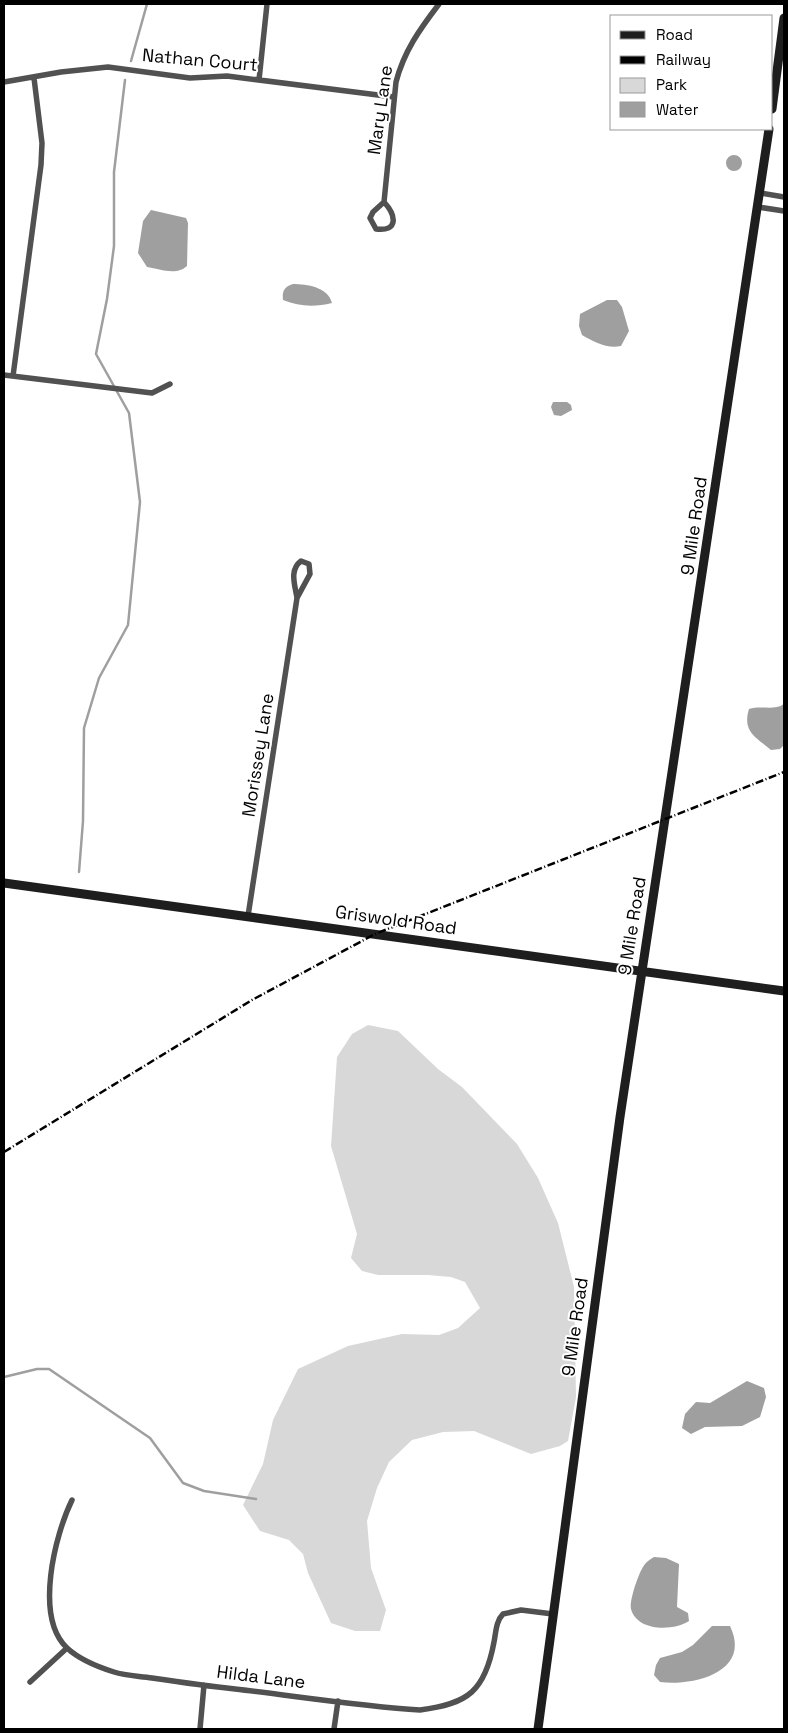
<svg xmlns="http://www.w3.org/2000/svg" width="788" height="1733" viewBox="0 0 788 1733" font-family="'Space Grotesk',sans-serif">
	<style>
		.green { fill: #d8d8d8 }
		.water { fill: #9f9f9f }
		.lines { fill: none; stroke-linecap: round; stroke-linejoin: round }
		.stream { stroke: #9f9f9f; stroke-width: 2.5 }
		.street { stroke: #515151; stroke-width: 5.5 }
		.secondary { stroke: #1e1e1e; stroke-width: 9 }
		.rail { stroke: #000; stroke-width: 2.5; stroke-dasharray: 8 2.5 1 2.5; stroke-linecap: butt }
		.labels { text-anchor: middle; stroke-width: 4; stroke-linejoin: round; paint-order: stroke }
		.street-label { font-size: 18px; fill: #000; stroke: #fff }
	</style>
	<rect width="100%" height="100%" fill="#fff"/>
	<path class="green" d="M368,1025L398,1031L438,1069L462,1087L517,1144L538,1178L558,1223L574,1287L576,1397L568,1441L560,1446L531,1454L474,1431L443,1432L412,1440L389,1462L377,1488L367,1521L371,1568L386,1610L380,1631H355L331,1623L308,1573L303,1554L289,1540L260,1531L243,1505L263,1464L273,1420L298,1369L348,1346L402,1334L439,1335L458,1328L480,1308L465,1282L451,1277L428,1275H378L362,1271L351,1258L357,1234L331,1146L337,1057L352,1034Z"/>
	<path class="water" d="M726 163a8 8 0 1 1 16 0a8 8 0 1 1-16 0Z
		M151,210L186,218L188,223L187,266C176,276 160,269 147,267L138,253L143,221Z
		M293,284C307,284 328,287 332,303C315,307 300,307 283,300C282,291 284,287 293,284Z
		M607,300H617L622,307L629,331L621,346C607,349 594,342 582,335L579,326L580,314Z
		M553,402H567L571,405L572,410L561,416L554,415L551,407Z
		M784,704V745L780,749L771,750C756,737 742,732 749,709C761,705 774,711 784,704Z
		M747,1381L764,1388L766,1397L760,1417L742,1426L705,1427L691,1434L682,1428L685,1414L696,1402L710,1403Z
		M654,1557L666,1558L679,1564L677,1607L688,1613L689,1621C674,1631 637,1632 631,1609C629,1601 639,1571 645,1564C647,1561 651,1559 654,1557Z
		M712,1626H730C752,1672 694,1686 660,1682L654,1675L656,1665L660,1658L682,1652L693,1645Z"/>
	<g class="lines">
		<path class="stream" d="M131,61L147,4
			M79,872L83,821L84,728L99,678L128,625L140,502L129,413L96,354L107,299L114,246V172L125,80
			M4,1377L37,1369H49L150,1438L183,1483L204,1491L256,1499"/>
		<path class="street" d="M259,80L267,4
			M4,82L61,72L108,67L190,78L227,76L394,97
			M760,193L784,197
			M384,202C396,215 399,232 376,229L370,218L373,212L384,202L396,82C404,51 420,29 439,4
			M758,207L784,211
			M4,375L152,393L170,384
			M13,376L41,165L42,143L34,78
			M248,916L297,598C295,585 289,570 301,561L309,564L310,574L297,598
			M72,1500C55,1535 34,1617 67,1648C80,1660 98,1667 114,1672C126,1676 140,1676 152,1678C179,1682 207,1686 235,1689C296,1696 358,1706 420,1710C468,1704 485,1691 494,1642C496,1632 496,1621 503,1614L521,1610L553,1614
			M30,1682L67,1648
			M200,1729L204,1685
			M334,1729L338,1701"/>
		<path class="secondary" d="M772,109L784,18
			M4,883L784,991
			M538,1729L620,1117L769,129"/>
		<path class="rail" d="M4,1152L252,1000L375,934L784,772"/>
	</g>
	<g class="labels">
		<g class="street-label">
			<text transform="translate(200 60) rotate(5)" y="6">Nathan Court</text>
			<text transform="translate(380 110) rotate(-82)" y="6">Mary Lane</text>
			<text transform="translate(694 526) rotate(-82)" y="6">9 Mile Road</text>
			<text transform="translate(258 755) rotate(-81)" y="6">Morissey Lane</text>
			<text transform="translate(396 920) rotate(8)" y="6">Griswold Road</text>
			<text transform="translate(632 926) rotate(-81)" y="6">9 Mile Road</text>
			<text transform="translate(575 1327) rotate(-82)" y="6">9 Mile Road</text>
			<text transform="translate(261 1677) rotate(7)" y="6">Hilda Lane</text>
		</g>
	</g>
	<rect width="788" height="1733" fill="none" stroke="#000000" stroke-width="10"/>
	<rect x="610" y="15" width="162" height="115" fill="#ffffff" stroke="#999999"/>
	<rect x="620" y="31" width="25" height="8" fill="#1e1e1e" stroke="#999999"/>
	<text x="656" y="40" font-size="15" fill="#000000">Road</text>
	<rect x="620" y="56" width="25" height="8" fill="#000000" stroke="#999999"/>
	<text x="656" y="65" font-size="15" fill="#000000">Railway</text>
	<rect x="620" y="78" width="25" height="15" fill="#d8d8d8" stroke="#999999"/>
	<text x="656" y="90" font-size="15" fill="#000000">Park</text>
	<rect x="620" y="102" width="25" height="15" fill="#9f9f9f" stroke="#999999"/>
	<text x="656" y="115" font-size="15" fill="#000000">Water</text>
</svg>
